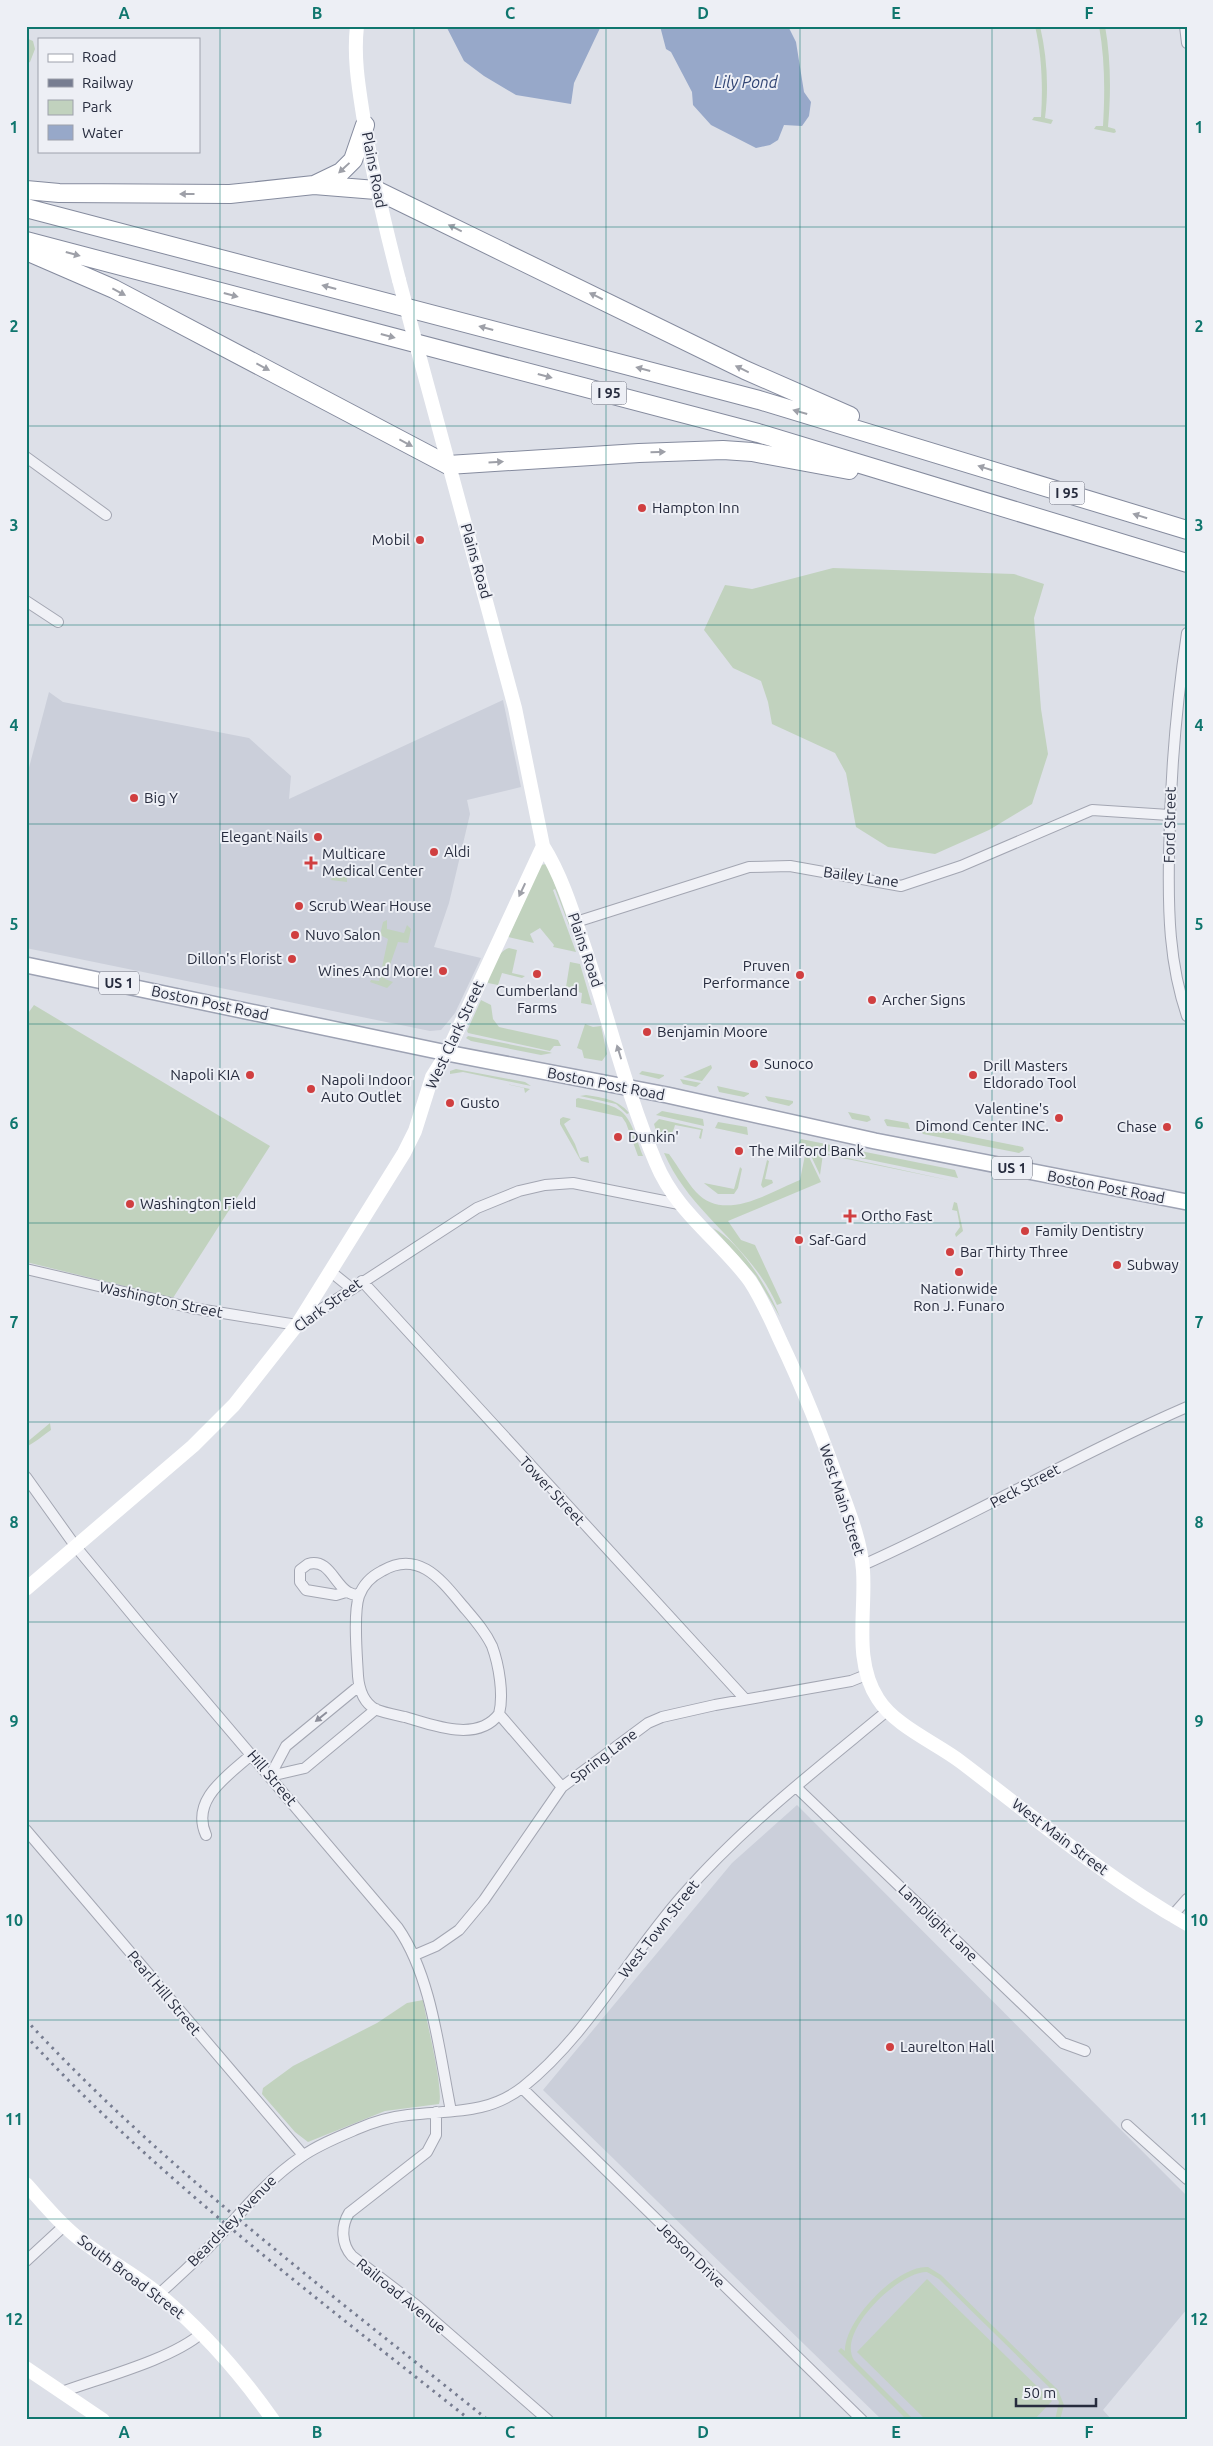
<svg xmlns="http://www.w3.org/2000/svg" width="1213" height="2446" viewBox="0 0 1213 2446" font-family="Ubuntu,sans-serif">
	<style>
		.built { fill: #cbcfda }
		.green { fill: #c1d2be }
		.water { fill: #97a8c9 }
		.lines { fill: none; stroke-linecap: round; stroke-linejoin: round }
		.minor-casing { stroke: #a3a6b2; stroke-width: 12 }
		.primary-casing { stroke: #9da2b3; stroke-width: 18 }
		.motorway-casing { stroke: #858b9e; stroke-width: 20 }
		.minor { stroke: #f0f1f6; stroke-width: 10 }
		.secondary { stroke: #fff; stroke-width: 14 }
		.primary { stroke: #fff; stroke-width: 15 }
		.motorway { stroke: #fff; stroke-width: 18 }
		.rail { stroke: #777d91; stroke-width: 3; stroke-dasharray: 2.5 5; stroke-linecap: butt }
		.secondary-bridge { stroke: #fff; stroke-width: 14 }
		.oneway { fill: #9ea0a8 }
		.oneway2 { fill: #8c8e9a }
		.grid { fill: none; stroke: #0f766e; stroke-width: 1; stroke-opacity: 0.55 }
		.poi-dot { fill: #d03f40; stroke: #edeff5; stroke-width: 2 }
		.labels { text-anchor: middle; stroke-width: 4; stroke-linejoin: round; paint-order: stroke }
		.shield { fill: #edeff5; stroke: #626675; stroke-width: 1 }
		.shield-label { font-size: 14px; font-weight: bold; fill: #272c3e }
		.street-label { font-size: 15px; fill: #272c3e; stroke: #edeff5 }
		.poi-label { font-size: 15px; fill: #272c3e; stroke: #edeff5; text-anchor: start }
		.water-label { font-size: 16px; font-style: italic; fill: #304473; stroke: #edeff5 }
		.neatline { fill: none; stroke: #0f766e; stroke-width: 2 }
		.grid-label { font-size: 16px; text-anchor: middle; font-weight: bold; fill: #0f766e }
	</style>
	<rect width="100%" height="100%" fill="#dde0e8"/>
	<path class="built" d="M49,692L63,702L249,738L291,776L289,799L503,700L521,787L467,800L470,814L449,903L434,947L481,958L455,1013L447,1023L441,1030L430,1031L26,948V779Z
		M797,1805L1187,2196V2309L1103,2410L1112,2420H882L543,2090L732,1863Z"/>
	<path class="green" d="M1035,26H1040C1047,56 1049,88 1045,118L1053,120L1051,124L1032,120L1034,117H1041C1043,87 1042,56 1035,26Z
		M1099,26H1105C1111,59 1111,94 1108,127L1115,129L1116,132L1114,133L1094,129L1096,126H1103C1105,92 1105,60 1099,26Z
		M26,38L33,41L35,49L30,62L26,64Z
		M833,568L1014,574L1044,584L1034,618L1041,709L1048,754L1032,804L989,830L935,854L888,847L856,827L846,773L835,753L772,724L768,702L761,681L733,668L704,630L725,585L752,589Z
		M546,864L549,868L579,951L555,889L553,890L576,952L553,947L554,945L540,928L530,934L534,943L508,937L541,865Z
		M333,874L347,877V882L331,880Z
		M387,920V929L404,933L407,925L411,929L408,943L398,942L385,979L393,982L387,988L370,982L371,980L379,981L388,939L380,935L383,922Z
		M509,948L517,950L512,973L525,976L522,978L502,973L498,985L488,983C489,972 497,951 509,948Z
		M570,962L580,964L592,1005L581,1003L582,993L578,992V988L566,987Z
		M481,1000L491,1005L493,1019L499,1027L558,1040L561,1046H554L550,1051L468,1033L467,1031Z
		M34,1005L270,1146L173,1298L26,1262V1016Z
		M585,1024L593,1027L601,1026L607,1054L602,1061L584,1058L582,1050L577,1048Z
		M468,1036L549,1052L552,1053L541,1055L471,1041L466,1038Z
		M711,1065L712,1068L702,1081L683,1077Z
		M456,1069L525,1082L531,1086L463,1072L450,1074V1071Z
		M642,1071L664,1075V1076L659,1079L639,1074Z
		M475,1077L530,1089L525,1093L524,1088Z
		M680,1079L701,1083L696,1087L683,1084Z
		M717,1086L749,1093V1094L744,1097L719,1092Z
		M586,1095C603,1098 618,1099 629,1113L627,1114L616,1104L580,1096Z
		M765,1096L793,1101V1103L789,1106L768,1101Z
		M578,1098C628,1108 626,1108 643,1156H638L626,1123L622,1117L576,1107V1099Z
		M662,1111L703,1119L704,1126L656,1115Z
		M848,1112L869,1116L871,1120L867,1122L852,1119Z
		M563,1117L571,1119L564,1124L575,1144L580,1158L588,1156L589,1163L581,1161L560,1124V1119Z
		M659,1119L703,1129L701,1139L699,1138L701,1130L675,1125C673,1133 669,1140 660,1143L654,1124Z
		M886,1119L908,1123L910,1129L887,1126L884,1120Z
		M718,1122L747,1127L748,1135L715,1128Z
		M923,1127L1023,1147L1024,1150L1019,1153L923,1134L921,1131Z
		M801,1139L955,1170L958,1178L797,1145Z
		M806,1150H809L810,1159L821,1182L728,1221L741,1240L755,1245L782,1303L777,1305C750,1244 691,1215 664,1153L669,1154C678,1166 686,1181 696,1192C724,1223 770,1192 800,1180Z
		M811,1150L953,1181L823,1154L820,1175L812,1158Z
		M767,1160L769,1161L765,1179L772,1180L773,1183L763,1188L761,1185Z
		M740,1167L742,1169L738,1188L734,1194H718L705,1184L704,1183L734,1189Z
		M954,1202L957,1203L963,1231L956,1237L955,1234L960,1227L957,1211L952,1210Z
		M713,1228C740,1242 769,1289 780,1317L756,1276Z
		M50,1423L51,1430C42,1436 36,1442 26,1447V1443Z
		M423,2000C426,2020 444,2089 439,2104L385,2111L308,2142L295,2132L262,2094L263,2088L293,2066L377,2023L407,2003Z
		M928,2267L941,2275L1058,2390L1064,2405L1060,2420H1055L1059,2402L1052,2390L939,2279L927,2272C899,2271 836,2332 854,2360L914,2420H907L838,2351L841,2348L845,2351C844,2321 897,2265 928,2267Z
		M927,2279L1052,2401L1034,2420H926L857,2352Z"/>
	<path class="water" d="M446,26H601L574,83L571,104L516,95L484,76L464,61Z
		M660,26H788L796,42L804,92L811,102L809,116L802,126L784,125L778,140L770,145L756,148L711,125L693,105L692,92L671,52L666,49Z"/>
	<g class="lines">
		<defs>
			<path id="minor" d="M1185,26L1187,43
				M26,457L106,515
				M26,601L58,622
				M1187,633C1176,707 1170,780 1169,855C1168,911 1169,963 1187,1016
				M576,922L749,867L790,866L901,886L961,866L1092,810L1169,815
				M26,1269L192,1308L297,1325L477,1208L519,1191L545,1185L573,1183L679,1204
				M330,1271L351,1288
				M362,1281L745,1699
				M26,1477L76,1547L144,1629L398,1928C432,1977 439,2052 451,2111
				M863,1565C973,1516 1076,1455 1187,1407
				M346,1592L336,1595L306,1590L300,1582V1570L308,1564C329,1558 334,1584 348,1592C351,1594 356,1595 359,1595
				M359,1686L286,1746L270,1776L305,1768L376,1709
				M499,1714C504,1695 499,1665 492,1646C485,1631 474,1619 463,1606C442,1581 419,1549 382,1571C372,1576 363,1585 359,1596C353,1614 357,1656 358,1676C359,1688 363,1702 375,1709C384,1713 396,1715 405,1717C433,1725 477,1743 499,1714L562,1787
				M796,1787L1063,2043L1085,2051
				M26,1830L303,2155
				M206,1835C190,1799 228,1776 252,1754
				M1172,1916L1187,1899
				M415,1955L436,1946L459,1930L484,1900L562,1787L648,1723L662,1717L715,1705L851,1681L866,1675
				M522,2088L862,2420
				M436,2112V2135L427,2152L349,2213C341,2226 341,2244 352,2256L416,2305L548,2420
				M1127,2125L1187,2179
				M26,2261L64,2226
				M159,2294C176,2279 192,2264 208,2248C239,2216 264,2182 301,2157C318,2145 338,2137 357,2129C373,2122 390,2117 408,2115C450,2110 487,2115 523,2087C589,2034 627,1958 683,1895C743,1826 817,1769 887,1711
				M62,2392C103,2377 170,2360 202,2333"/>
			<path id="primary" d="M26,965L447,1053L667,1095L875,1141L1187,1202"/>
			<path id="motorway" d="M314,185L376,190L745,370L850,416
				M26,190L59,193L230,194L314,185L341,172L353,160L365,125
				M26,208L759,400L1187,530
				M26,241L758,433L1187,563
				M31,253L114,289L448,465L639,453L723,450L752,452L849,470"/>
		</defs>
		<use href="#minor" class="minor-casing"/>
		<use href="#primary" class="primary-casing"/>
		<use href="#motorway" class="motorway-casing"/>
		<use href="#minor" class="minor"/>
		<path class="secondary" d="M357,26C353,61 360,94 365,128C374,180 386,230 399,280
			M418,351L515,708L543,846C560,873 571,906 581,937C607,1011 625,1090 656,1163C676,1212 720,1240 750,1281C762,1299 771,1320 780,1340C804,1390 824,1441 842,1493C851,1517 861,1544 863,1570C866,1612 853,1661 878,1699C895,1726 936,1743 961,1762C1035,1818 1106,1878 1187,1924
			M26,1589L193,1446L234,1405L297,1325L404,1153L415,1131L432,1077L447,1053L543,846
			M26,2184C44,2204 61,2225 82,2241C108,2261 136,2275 161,2296C205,2333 240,2373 273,2420
			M26,2368L103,2420"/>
		<use href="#primary" class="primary"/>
		<use href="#motorway" class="motorway"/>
		<path class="rail" d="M26,2020C165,2170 329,2292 488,2420
			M26,2036C159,2180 317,2298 470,2420"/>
		<path class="secondary-bridge" d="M399,280L418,351"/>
	</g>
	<defs><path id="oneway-solid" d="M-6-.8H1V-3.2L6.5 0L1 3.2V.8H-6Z" transform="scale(1.25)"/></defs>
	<g class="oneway">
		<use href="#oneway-solid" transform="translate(344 168) rotate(137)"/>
		<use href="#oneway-solid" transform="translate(187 194) rotate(-180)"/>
		<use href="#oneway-solid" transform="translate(455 228) rotate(-154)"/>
		<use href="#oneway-solid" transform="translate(73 254) rotate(15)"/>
		<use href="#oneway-solid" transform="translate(329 287) rotate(-165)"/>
		<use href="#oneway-solid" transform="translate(119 292) rotate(28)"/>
		<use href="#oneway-solid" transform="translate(231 295) rotate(15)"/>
		<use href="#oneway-solid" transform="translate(596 296) rotate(-154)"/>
		<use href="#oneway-solid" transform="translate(486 328) rotate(-165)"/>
		<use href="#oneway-solid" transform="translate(388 336) rotate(15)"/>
		<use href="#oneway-solid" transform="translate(263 367) rotate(28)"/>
		<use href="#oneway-solid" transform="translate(643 369) rotate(-165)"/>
		<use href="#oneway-solid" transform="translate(742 369) rotate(-154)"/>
		<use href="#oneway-solid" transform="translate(545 376) rotate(15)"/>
		<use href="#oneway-solid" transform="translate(800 412) rotate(-164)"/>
		<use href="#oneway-solid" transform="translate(406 443) rotate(28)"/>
		<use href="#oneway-solid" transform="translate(658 452) rotate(-2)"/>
		<use href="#oneway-solid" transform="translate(496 462) rotate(-4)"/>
		<use href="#oneway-solid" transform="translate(985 468) rotate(-163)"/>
		<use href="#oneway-solid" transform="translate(1140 516) rotate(-163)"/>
		<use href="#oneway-solid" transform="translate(522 890) rotate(115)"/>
		<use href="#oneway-solid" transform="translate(619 1052) rotate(-107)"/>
	</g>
	<use class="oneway2" href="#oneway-solid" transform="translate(321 1717) rotate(141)"/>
	<path class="grid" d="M220,26V2420M414,26V2420M606,26V2420M800,26V2420M992,26V2420M26,227H1187M26,426H1187M26,625H1187M26,824H1187M26,1024H1187M26,1223H1187M26,1422H1187M26,1622H1187M26,1821H1187M26,2020H1187M26,2219H1187"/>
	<g class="poi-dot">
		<circle cx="642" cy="508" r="5"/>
		<circle cx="420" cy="540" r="5"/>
		<circle cx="134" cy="798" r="5"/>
		<circle cx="318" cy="837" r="5"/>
		<circle cx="434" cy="852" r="5"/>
		<path d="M308.5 855.5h5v5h5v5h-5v5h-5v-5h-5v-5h5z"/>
		<circle cx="299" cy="906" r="5"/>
		<circle cx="295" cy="935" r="5"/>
		<circle cx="292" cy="959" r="5"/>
		<circle cx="443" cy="971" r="5"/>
		<circle cx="537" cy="974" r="5"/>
		<circle cx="800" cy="975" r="5"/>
		<circle cx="872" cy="1000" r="5"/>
		<circle cx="647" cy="1032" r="5"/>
		<circle cx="754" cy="1064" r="5"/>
		<circle cx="250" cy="1075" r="5"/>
		<circle cx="973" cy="1075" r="5"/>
		<circle cx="311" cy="1089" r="5"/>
		<circle cx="450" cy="1103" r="5"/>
		<circle cx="1059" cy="1118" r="5"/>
		<circle cx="1167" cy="1127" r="5"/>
		<circle cx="618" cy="1137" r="5"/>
		<circle cx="739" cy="1151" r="5"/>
		<circle cx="130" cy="1204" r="5"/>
		<path d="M847.5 1208.5h5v5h5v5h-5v5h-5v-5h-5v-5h5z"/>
		<circle cx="1025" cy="1231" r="5"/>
		<circle cx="799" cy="1240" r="5"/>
		<circle cx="950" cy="1252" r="5"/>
		<circle cx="1117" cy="1265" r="5"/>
		<circle cx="959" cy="1272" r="5"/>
		<circle cx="890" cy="2047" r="5"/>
	</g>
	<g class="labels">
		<g class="shield">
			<rect x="591.5" y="381.5" width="35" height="23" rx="4"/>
			<rect x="1049.5" y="481.5" width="35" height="23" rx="4"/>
			<rect x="99" y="971.5" width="40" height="23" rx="4"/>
			<rect x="992" y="1156.5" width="40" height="23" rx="4"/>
		</g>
		<g class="shield-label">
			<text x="609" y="398">I 95</text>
			<text x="1067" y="498">I 95</text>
			<text x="119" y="988">US 1</text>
			<text x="1012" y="1173">US 1</text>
		</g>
		<g class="street-label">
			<text transform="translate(374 170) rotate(79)" y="5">Plains Road</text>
			<text transform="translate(476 561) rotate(74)" y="5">Plains Road</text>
			<text transform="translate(1170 825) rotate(-89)" y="5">Ford Street</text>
			<text transform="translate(861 877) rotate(8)" y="5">Bailey Lane</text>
			<text transform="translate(585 950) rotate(71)" y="5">Plains Road</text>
			<text transform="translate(210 1003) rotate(12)" y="5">Boston Post Road</text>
			<text transform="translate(455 1035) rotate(-65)" y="5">West Clark Street</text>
			<text transform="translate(606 1084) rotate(11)" y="5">Boston Post Road</text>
			<text transform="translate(1106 1187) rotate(11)" y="5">Boston Post Road</text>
			<text transform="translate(161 1300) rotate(12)" y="5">Washington Street</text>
			<text transform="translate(328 1305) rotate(-36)" y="5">Clark Street</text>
			<text transform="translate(1025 1486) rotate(-28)" y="5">Peck Street</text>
			<text transform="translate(552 1491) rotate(47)" y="5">Tower Street</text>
			<text transform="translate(842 1500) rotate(72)" y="5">West Main Street</text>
			<text transform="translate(604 1756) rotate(-37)" y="5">Spring Lane</text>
			<text transform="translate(272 1778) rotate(50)" y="5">Hill Street</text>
			<text transform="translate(1060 1837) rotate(37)" y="5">West Main Street</text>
			<text transform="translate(938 1923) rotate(44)" y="5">Lamplight Lane</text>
			<text transform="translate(659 1929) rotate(-52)" y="5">West Town Street</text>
			<text transform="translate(164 1993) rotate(50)" y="5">Pearl Hill Street</text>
			<text transform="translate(232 2221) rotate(-46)" y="5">Beardsley Avenue</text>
			<text transform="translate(691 2255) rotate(44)" y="5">Jepson Drive</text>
			<text transform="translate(131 2277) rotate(37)" y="5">South Broad Street</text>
			<text transform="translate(401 2296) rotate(39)" y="5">Railroad Avenue</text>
		</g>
		<g class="poi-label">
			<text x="652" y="513">Hampton Inn</text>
			<text x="410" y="545" text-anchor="end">Mobil</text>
			<text x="144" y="803">Big Y</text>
			<text x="308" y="842" text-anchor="end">Elegant Nails</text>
			<text x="444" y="857">Aldi</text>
			<text x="322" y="859">Multicare<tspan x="322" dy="17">Medical Center</tspan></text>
			<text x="309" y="911">Scrub Wear House</text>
			<text x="305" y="940">Nuvo Salon</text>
			<text x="282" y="964" text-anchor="end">Dillon's Florist</text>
			<text x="790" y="971" text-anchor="end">Pruven<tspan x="790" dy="17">Performance</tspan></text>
			<text x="433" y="976" text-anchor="end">Wines And More!</text>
			<text x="537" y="996" text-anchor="middle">Cumberland<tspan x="537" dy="17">Farms</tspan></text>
			<text x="882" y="1005">Archer Signs</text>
			<text x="657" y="1037">Benjamin Moore</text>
			<text x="764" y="1069">Sunoco</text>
			<text x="983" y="1071">Drill Masters<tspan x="983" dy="17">Eldorado Tool</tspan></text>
			<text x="240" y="1080" text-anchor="end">Napoli KIA</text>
			<text x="321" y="1085">Napoli Indoor<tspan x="321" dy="17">Auto Outlet</tspan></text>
			<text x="460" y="1108">Gusto</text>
			<text x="1049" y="1114" text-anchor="end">Valentine's<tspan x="1049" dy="17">Dimond Center INC.</tspan></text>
			<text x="1157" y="1132" text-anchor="end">Chase</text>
			<text x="628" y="1142">Dunkin'</text>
			<text x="749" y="1156">The Milford Bank</text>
			<text x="140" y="1209">Washington Field</text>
			<text x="861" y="1221">Ortho Fast</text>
			<text x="1035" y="1236">Family Dentistry</text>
			<text x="809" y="1245">Saf-Gard</text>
			<text x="960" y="1257">Bar Thirty Three</text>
			<text x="1127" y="1270">Subway</text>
			<text x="959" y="1294" text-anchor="middle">Nationwide<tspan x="959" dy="17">Ron J. Funaro</tspan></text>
			<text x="900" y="2052">Laurelton Hall</text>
		</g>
		<g class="water-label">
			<text x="746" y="88">Lily Pond</text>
		</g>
	</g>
	<rect width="1213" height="2446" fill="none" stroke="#edeff5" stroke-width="55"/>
	<rect x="38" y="38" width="162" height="115" fill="#edeff5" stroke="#9ea1ac"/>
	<rect x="48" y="54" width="25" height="8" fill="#ffffff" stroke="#9ea1ac"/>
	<text x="82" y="62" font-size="15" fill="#272c3e">Road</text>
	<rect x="48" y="79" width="25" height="8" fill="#777d91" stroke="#9ea1ac"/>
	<text x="82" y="88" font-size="15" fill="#272c3e">Railway</text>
	<rect x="48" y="100" width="25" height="15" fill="#c1d2be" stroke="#9ea1ac"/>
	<text x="82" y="112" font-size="15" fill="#272c3e">Park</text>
	<rect x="48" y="125" width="25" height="15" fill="#97a8c9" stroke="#9ea1ac"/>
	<text x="82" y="138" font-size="15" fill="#272c3e">Water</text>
	<path d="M1016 2398v8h80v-8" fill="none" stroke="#272c3e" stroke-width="2.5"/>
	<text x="1023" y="2398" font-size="15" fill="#272c3e" stroke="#edeff5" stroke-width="4" paint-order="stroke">50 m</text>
	<rect x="28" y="28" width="1158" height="2390" class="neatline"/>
	<g class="grid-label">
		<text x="124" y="19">A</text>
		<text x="317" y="19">B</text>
		<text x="510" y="19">C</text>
		<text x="703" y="19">D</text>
		<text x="896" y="19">E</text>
		<text x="1089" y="19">F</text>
		<text x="14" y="133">1</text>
		<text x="1199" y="133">1</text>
		<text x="14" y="332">2</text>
		<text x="1199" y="332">2</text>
		<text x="14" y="531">3</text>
		<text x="1199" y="531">3</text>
		<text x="14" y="731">4</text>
		<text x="1199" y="731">4</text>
		<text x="14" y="930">5</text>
		<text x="1199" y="930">5</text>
		<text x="14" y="1129">6</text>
		<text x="1199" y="1129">6</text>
		<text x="14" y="1328">7</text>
		<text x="1199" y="1328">7</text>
		<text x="14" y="1528">8</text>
		<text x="1199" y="1528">8</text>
		<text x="14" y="1727">9</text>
		<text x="1199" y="1727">9</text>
		<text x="14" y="1926">10</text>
		<text x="1199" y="1926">10</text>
		<text x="14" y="2125">11</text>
		<text x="1199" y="2125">11</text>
		<text x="14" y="2325">12</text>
		<text x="1199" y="2325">12</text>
		<text x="124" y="2438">A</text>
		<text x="317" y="2438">B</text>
		<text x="510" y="2438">C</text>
		<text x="703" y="2438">D</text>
		<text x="896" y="2438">E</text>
		<text x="1089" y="2438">F</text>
	</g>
</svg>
